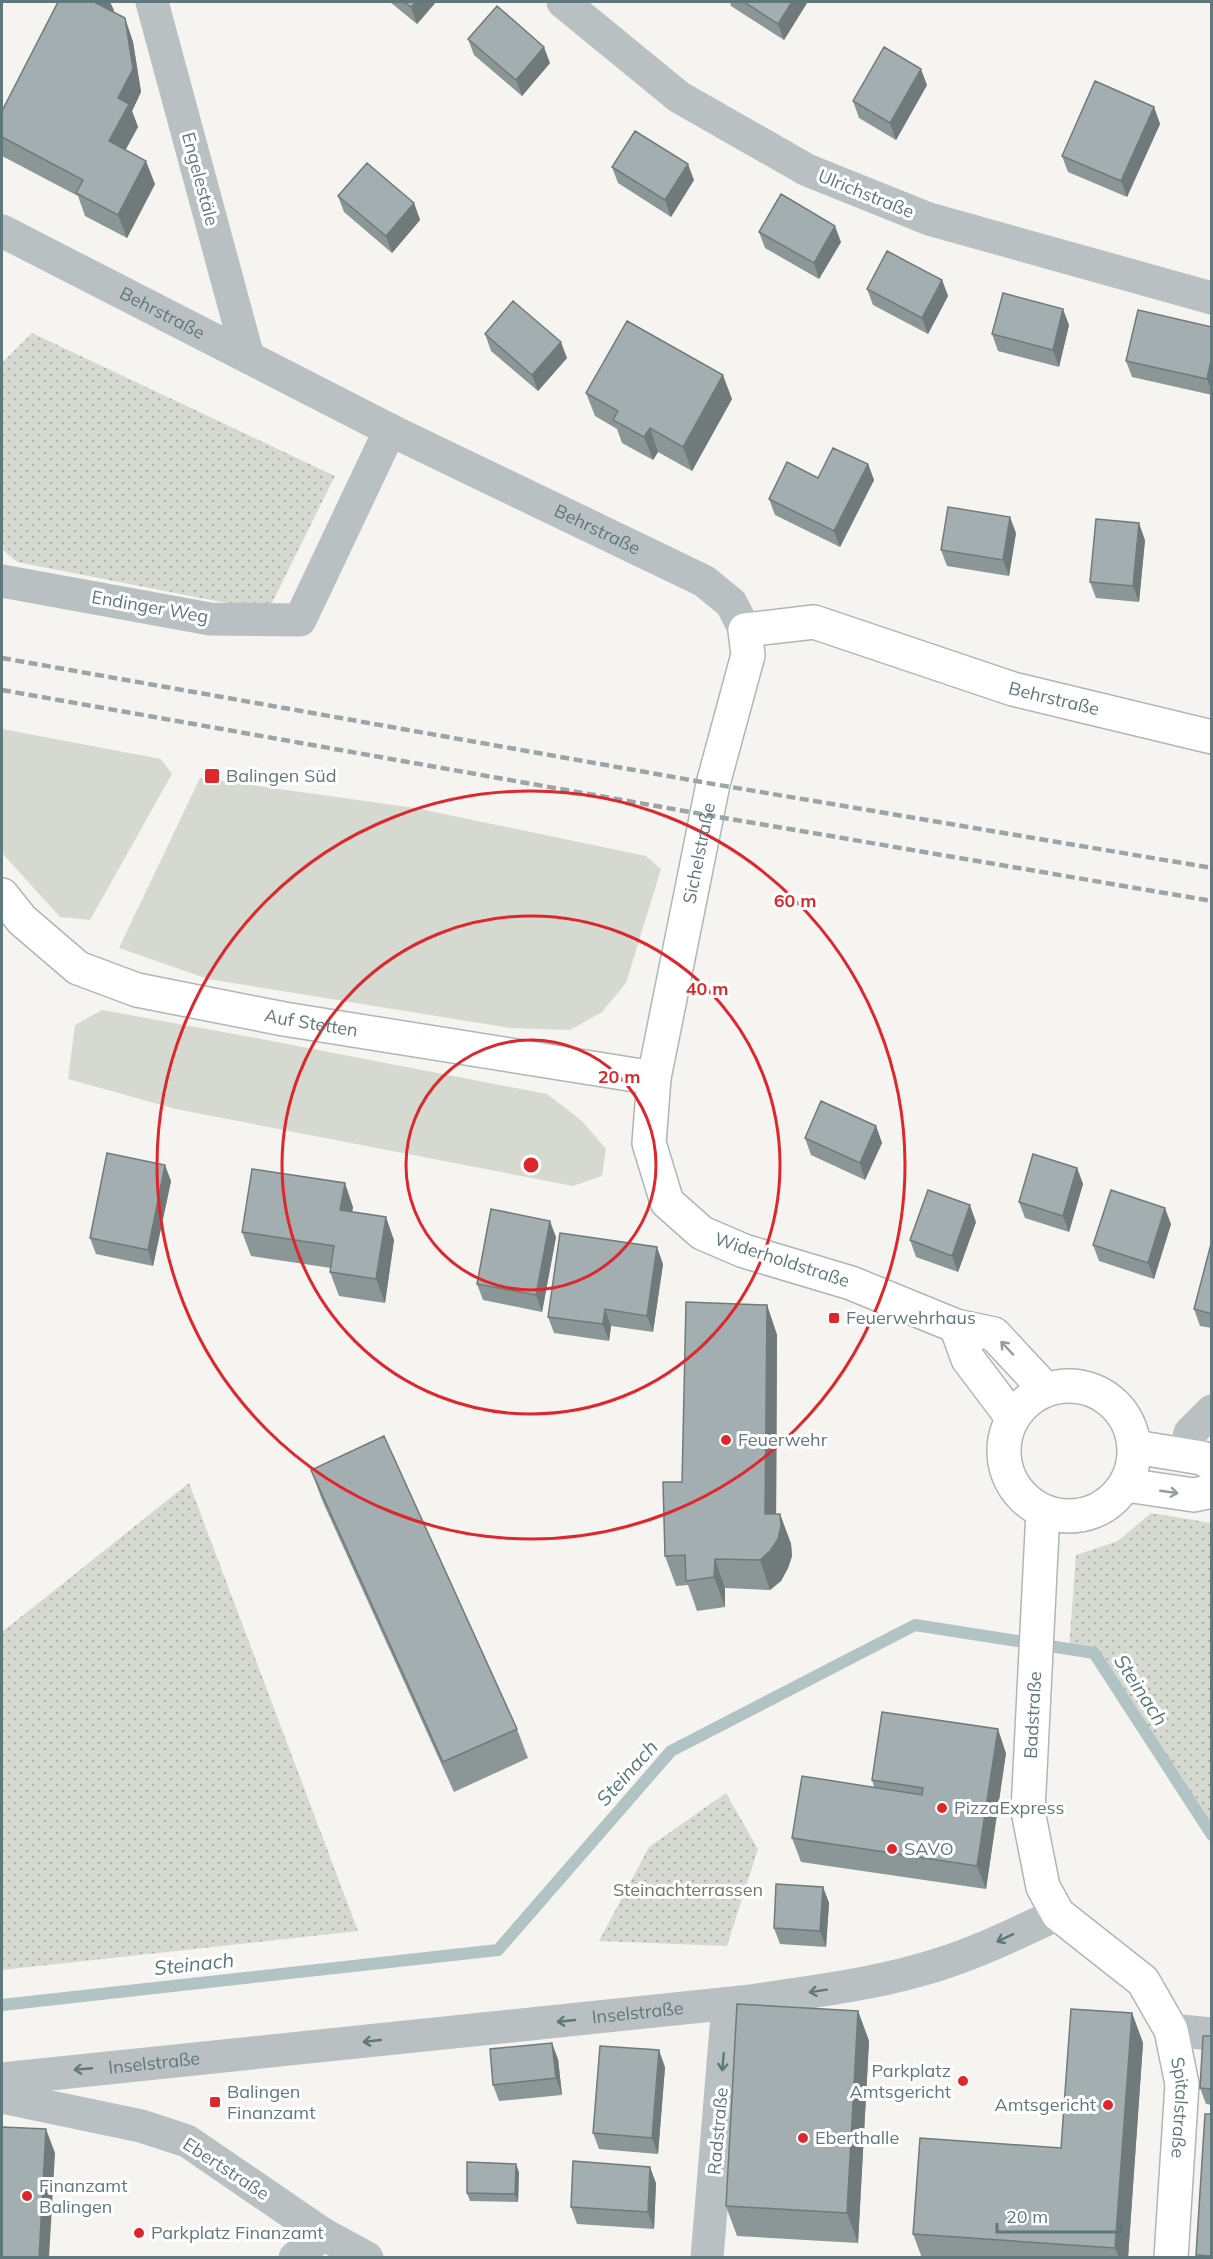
<svg xmlns="http://www.w3.org/2000/svg" width="1213" height="2259" viewBox="0 0 1213 2259" font-family="Mulish,sans-serif">
	<style>
		.grass { fill: #d6d9d0 }
		.park { fill: url(#park-dots) }
		.lines { fill: none; stroke-linecap: round; stroke-linejoin: round }
		.stream { stroke: #b1c3c3; stroke-width: 12 }
		.secondary-casing { stroke: #aeb6b8; stroke-width: 36 }
		.street { stroke: #b9c0c1; stroke-width: 33 }
		.secondary { stroke: #fff; stroke-width: 33 }
		.rail { stroke: #9ba5a8; stroke-width: 4.5; stroke-dasharray: 9 4.5; stroke-linecap: butt }
		.wall { fill: #8b9697 }
		.shaded-wall { fill: #717a7b }
		.building { fill: #a2aeb0; stroke: #717a7b; stroke-width: 1.5 }
		.oneway { stroke: #90a0a3 }
		.oneway2 { stroke: #60777b }
		.ring { fill: none; stroke: #de272c; stroke-width: 3 }
		.poi-dot { fill: #de272c; stroke: #fff; stroke-width: 2 }
		.labels { text-anchor: middle; stroke-width: 6; stroke-linejoin: round; paint-order: stroke }
		.street-label { font-size: 18px; fill: #60777b; stroke: #fff }
		.poi-label { font-size: 18px; fill: #60777b; stroke: #fff; text-anchor: start }
		.park-label { font-size: 18px; fill: #6d7963; stroke: #fff }
		.water-label { font-size: 20px; font-style: italic; fill: #5b7878; stroke: #fff }
		.centre { fill: #de272c; stroke: #fff; stroke-width: 3 }
		.ring-label { font-size: 18px; text-anchor: middle; font-weight: bold; fill: #de272c; stroke: #fff; stroke-width: 6; stroke-linejoin: round; paint-order: stroke }
	</style>
	<defs>
		<pattern id="park-dots" width="8" height="8" patternUnits="userSpaceOnUse" patternTransform="scale(1.5)"><rect width="8" height="8" fill="#d6d9d0"/><path d="M2 2h.1M6 6h.1" fill="none" stroke="#b1b5ae" stroke-width="1.8" stroke-linecap="round"/></pattern>
	</defs>
	<rect width="100%" height="100%" fill="#f5f4f1"/>
	<path class="grass" d="M2,729L161,759L172,774L90,920L60,917L2,853Z
		M200,778L415,808L646,856L661,869L626,983L602,1012L570,1030L510,1028L208,979L119,948Z
		M102,1010L256,1038L547,1094L582,1121L606,1149L602,1176L573,1186L176,1109L68,1079L75,1025Z"/>
	<path class="park" d="M32,333L335,476L270,607L221,602L17,562L2,549V363Z
		M189,1483L358,1931L2,1970V1632Z
		M1151,1513L1211,1523V1835L1095,1653L1069,1649L1076,1555L1118,1541Z
		M726,1793L758,1849L727,1946L599,1941L649,1847Z"/>
	<g class="lines">
		<path class="stream" d="M2,2005L498,1950L671,1751L915,1625L1094,1653L1212,1835"/>
		<defs>
			<g id="secondary">
				<path id="s3" d="M2,895L22,920L78,968L137,990L284,1019L654,1078"/>
				<path d="M956,1326L968,1359L1011,1416"/>
				<circle cx="1069" cy="1451" r="65"/>
				<path id="s4" d="M1046,1390L994,1334L956,1326L851,1283L744,1251L702,1233L667,1202L649,1143L654,1078L713,784L748,655L745,630L814,622L1013,689L1212,737"/>
				<path d="M1135,1447L1202,1458L1212,1464"/>
				<path d="M1126,1485L1194,1495L1212,1491"/>
				<path id="s5" d="M1043,1511L1028,1811L1043,1887L1058,1914L1143,1981L1171,2030L1182,2084L1171,2258"/>
			</g>
		</defs>
		<use href="#secondary" class="secondary-casing"/>
		<g class="street">
			<path d="M152,2L248,357"/>
			<path d="M563,2L679,97L807,170L929,219L1212,298"/>
			<path id="s1" d="M2,231L390,430L704,581L731,603L745,630"/>
			<path d="M2,581L210,619L300,620L390,430"/>
			<path d="M1184,1455L1190,1433L1212,1411"/>
			<path d="M1171,2030L1212,2034"/>
			<path id="s2" d="M2,2079L751,2001C814,1991 879,1984 940,1964C981,1951 1019,1932 1058,1914"/>
			<path d="M2,2097L141,2126L187,2141L323,2234L367,2258"/>
			<path d="M295,2258L323,2234"/>
			<path d="M707,2258L728,2004"/>
		</g>
		<use href="#secondary" class="secondary"/>
		<path class="rail" d="M2,658L713,784L1212,868
			M2,690L707,815L1212,901"/>
	</g>
	<path class="wall" d="M390,2H436L417,24Z
		M730,2H807V3L784,40L731,6Z
		M114,10L113,12L125,18L133,42L141,92L132,111L138,127L125,150L155,184L127,238L85,216L78,196L2,156V111Z
		M468,39L550,63L522,96L474,55Z
		M927,85L896,140L859,118L853,101Z
		M1154,107L1160,124L1127,197L1068,172L1062,156Z
		M612,167L694,180L671,217L618,183Z
		M338,196L414,203L420,220L392,253L344,212Z
		M759,232L841,242L819,279L765,248Z
		M942,280L948,296L928,334L873,305L867,289Z
		M1069,325L1059,367L998,351L992,334Z
		M1212,327V395L1132,377L1126,361Z
		M485,334L567,358L538,391L491,351Z
		M586,393L732,399L692,471L658,452L653,460L622,443L617,429L595,416Z
		M868,464L874,480L840,547L775,515L769,499L818,478Z
		M1016,533L1009,576L947,566L941,550Z
		M1145,540L1139,602L1096,598L1090,582Z
		M876,1126L882,1143L865,1180L811,1155L805,1138Z
		M1077,1168L1083,1184L1069,1232L1025,1218L1019,1202Z
		M171,1181L153,1266L96,1254L90,1238Z
		M353,1207L352,1212L394,1240L385,1303L339,1296L330,1272L331,1268L251,1256L242,1232Z
		M976,1222L958,1272L916,1257L910,1240Z
		M1171,1224L1154,1279L1099,1261L1093,1245Z
		M556,1237L542,1312L483,1300L477,1284Z
		M1212,1244V1328L1200,1326L1194,1309Z
		M663,1264L653,1332L611,1326L609,1341L554,1333L548,1317Z
		M767,1305L777,1335L776,1514H780L791,1544L792,1556L788,1568L781,1581L770,1590L725,1588V1607L697,1611L688,1585L676,1586L665,1556L682,1482Z
		M311,1470L517,1729L528,1758L454,1792L322,1500Z
		M1006,1753L986,1889L801,1862L792,1838L874,1787L872,1780Z
		M823,1887L829,1903L826,1947L780,1944L774,1928Z
		M858,2011L869,2041L858,2243L737,2236L726,2206Z
		M1132,2013L1143,2043L1128,2258H922L913,2234L1061,2148Z
		M1212,2036V2105L1206,2104L1200,2088Z
		M558,2059L562,2095L499,2101L493,2085Z
		M665,2067L658,2154L599,2149L593,2133Z
		M1212,2114V2258H1197L1196,2255Z
		M519,2172L518,2202L470,2201L467,2193Z
		M656,2183L654,2229L577,2224L571,2207Z"/>
	<path class="shaded-wall" d="M97,2H110L114,10L105,27L96,3Z
		M416,2H436L417,24L411,7Z
		M792,2H807V3L784,40L778,24Z
		M125,18L133,42L141,92L132,111L138,127L118,164L109,141L118,98Z
		M544,47L550,63L522,96L516,80Z
		M921,69L927,85L896,140L890,123Z
		M1154,107L1160,124L1127,197L1121,181Z
		M146,161L155,184L127,238L118,215Z
		M688,164L694,180L671,217L665,200Z
		M414,203L420,220L392,253L386,236Z
		M835,226L841,242L819,279L814,263Z
		M942,280L948,296L928,334L922,318Z
		M1063,309L1069,325L1059,367L1053,350Z
		M561,342L567,358L538,391L532,375Z
		M1212,356V392L1207,379Z
		M723,375L732,399L692,471L683,447Z
		M650,428L658,452L653,460L644,437Z
		M868,464L874,480L840,547L834,531Z
		M1010,517L1016,533L1009,576L1003,560Z
		M1139,523L1145,540L1139,602L1133,586Z
		M876,1126L882,1143L865,1180L860,1163Z
		M165,1165L171,1181L153,1266L148,1250Z
		M1077,1168L1083,1184L1069,1232L1063,1216Z
		M345,1183L353,1207L348,1234L340,1210Z
		M970,1205L976,1222L958,1272L952,1256Z
		M1165,1208L1171,1224L1154,1279L1148,1263Z
		M386,1217L394,1240L385,1303L376,1279Z
		M550,1221L556,1237L542,1312L536,1295Z
		M657,1247L663,1264L653,1332L647,1316Z
		M767,1305L777,1335L776,1542L780,1514L791,1544L792,1556L788,1568L781,1581L770,1590L760,1560L765,1514Z
		M605,1309L611,1326L609,1341L603,1324Z
		M715,1559L725,1588V1607L714,1577Z
		M998,1729L1006,1753L986,1889L977,1866Z
		M823,1887L829,1903L826,1947L820,1931Z
		M858,2011L869,2041L858,2243L847,2213Z
		M1132,2013L1143,2043L1128,2258H1119L1115,2248Z
		M552,2043L558,2059L562,2095L556,2078Z
		M659,2050L665,2067L658,2154L652,2138Z
		M46,2129L55,2153L49,2258H39Z
		M516,2164L519,2172L518,2202L515,2194Z
		M650,2167L656,2183L654,2229L648,2212Z"/>
	<path class="building" d="M58,2H97L96,3L125,18L133,69L118,98L129,104L109,141L146,161L118,215L76,193L83,180L2,137V111Z
		M404,2H416L411,7Z
		M744,2H792L778,24Z
		M497,6L544,47L516,80L468,39Z
		M884,47L921,69L890,123L853,101Z
		M1095,81L1154,107L1121,181L1062,156Z
		M635,131L688,164L665,200L612,167Z
		M367,163L414,203L386,236L338,196Z
		M781,194L835,226L814,263L759,232Z
		M887,251L942,280L922,318L867,289Z
		M1003,293L1063,309L1053,350L992,334Z
		M513,301L561,342L532,375L485,334Z
		M1138,310L1212,327V356L1207,379L1126,361Z
		M627,321L723,375L683,447L650,428L644,437L613,420L618,411L586,393Z
		M833,448L868,464L834,531L769,499L787,462L818,478Z
		M948,507L1010,517L1003,560L941,550Z
		M1096,519L1139,523L1133,586L1090,582Z
		M821,1101L876,1126L860,1163L805,1138Z
		M107,1153L165,1165L148,1250L90,1238Z
		M1033,1154L1077,1168L1063,1216L1019,1202Z
		M252,1169L345,1183L340,1210L386,1217L376,1279L330,1272L334,1246L242,1232Z
		M928,1190L970,1205L952,1256L910,1240Z
		M1111,1190L1165,1208L1148,1263L1093,1245Z
		M491,1209L550,1221L536,1295L477,1284Z
		M560,1233L657,1247L647,1316L605,1309L603,1324L548,1317Z
		M1211,1244H1212V1314L1194,1309Z
		M686,1302L767,1305L765,1514H780L781,1526L778,1539L770,1551L760,1560L715,1559L714,1577L686,1581L685,1555L665,1556L663,1482H682Z
		M384,1436L517,1729L443,1762L311,1470Z
		M882,1712L998,1729L977,1866L792,1838L802,1776L922,1795L923,1788L872,1780Z
		M776,1884L823,1887L820,1931L774,1928Z
		M737,2004L858,2011L847,2213L726,2206Z
		M1071,2009L1132,2013L1115,2248L913,2234L920,2138L1061,2148Z
		M1203,2036H1212V2089L1200,2088Z
		M552,2043L556,2078L493,2085L490,2049Z
		M600,2046L659,2050L652,2138L593,2133Z
		M1205,2114H1212V2256L1196,2255Z
		M2,2127L46,2129L39,2258H2Z
		M573,2161L650,2167L648,2212L571,2207Z
		M467,2162L516,2164L515,2194L467,2193Z"/>
	<defs><path id="oneway-shaft" d="M-6 0H5M1.5-3L5.5 0L1.5 3" fill="none" stroke-width="1.6" stroke-linecap="round" stroke-linejoin="round" transform="scale(1.5)"/></defs>
	<g class="oneway">
		<use href="#oneway-shaft" transform="translate(1007 1348) rotate(-133)"/>
		<use href="#oneway-shaft" transform="translate(1169 1492) rotate(8)"/>
	</g>
	<g class="oneway2">
		<use href="#oneway-shaft" transform="translate(1005 1938) rotate(155)"/>
		<use href="#oneway-shaft" transform="translate(818 1991) rotate(171)"/>
		<use href="#oneway-shaft" transform="translate(566 2021) rotate(174)"/>
		<use href="#oneway-shaft" transform="translate(372 2041) rotate(174)"/>
		<use href="#oneway-shaft" transform="translate(723 2062) rotate(95)"/>
		<use href="#oneway-shaft" transform="translate(83 2069) rotate(175)"/>
	</g>
	<g class="ring">
		<circle cx="531" cy="1165" r="125"/>
		<circle cx="531" cy="1165" r="249"/>
		<circle cx="531" cy="1165" r="374"/>
	</g>
	<g class="poi-dot">
		<rect x="204" y="768" width="16" height="16" rx="3"/>
		<rect x="828" y="1312" width="12" height="12" rx="3"/>
		<circle cx="726" cy="1440" r="6"/>
		<circle cx="942" cy="1808" r="6"/>
		<circle cx="892" cy="1849" r="6"/>
		<circle cx="963" cy="2081" r="6"/>
		<rect x="209" y="2096" width="12" height="12" rx="3"/>
		<circle cx="1108" cy="2105" r="6"/>
		<circle cx="803" cy="2138" r="6"/>
		<circle cx="27" cy="2196" r="6"/>
		<circle cx="139" cy="2233" r="6"/>
	</g>
	<g class="labels">
		<g class="street-label">
			<text transform="translate(200 179) rotate(75)" y="6">Engelestäle</text>
			<text transform="translate(866 194) rotate(22)" y="6">Ulrichstraße</text>
			<text dy="6" stroke="none"><textPath href="#s1" startOffset="180">Behrstraße</textPath></text>
			<text dy="6" stroke="none"><textPath href="#s1" startOffset="666">Behrstraße</textPath></text>
			<text transform="translate(150 607) rotate(10)" y="6">Endinger Weg</text>
			<text dy="6" stroke="none"><textPath href="#s4" startOffset="1340">Behrstraße</textPath></text>
			<text dy="6" stroke="none"><textPath href="#s4" startOffset="789">Sichelstraße</textPath></text>
			<text dy="6" stroke="none"><textPath href="#s3" startOffset="346">Auf Stetten</textPath></text>
			<text transform="translate(782 1260) rotate(18)" y="6">Widerholdstraße</text>
			<text transform="translate(1033 1715) rotate(-87)" y="6">Badstraße</text>
			<text dy="6" stroke="none"><textPath href="#s2" startOffset="639">Inselstraße</textPath></text>
			<text dy="6" stroke="none"><textPath href="#s2" startOffset="153">Inselstraße</textPath></text>
			<text dy="6" stroke="none"><textPath href="#s5" startOffset="652">Spitalstraße</textPath></text>
			<text transform="translate(718 2131) rotate(-85)" y="6">Radstraße</text>
			<text transform="translate(226 2169) rotate(33)" y="6">Ebertstraße</text>
		</g>
		<g class="poi-label">
			<text x="226" y="782">Balingen Süd</text>
			<text x="846" y="1324">Feuerwehrhaus</text>
			<text x="738" y="1446">Feuerwehr</text>
			<text x="954" y="1814">PizzaExpress</text>
			<text x="904" y="1855">SAVO</text>
			<text x="951" y="2077" text-anchor="end">Parkplatz<tspan x="951" dy="21">Amtsgericht</tspan></text>
			<text x="227" y="2098">Balingen<tspan x="227" dy="21">Finanzamt</tspan></text>
			<text x="1096" y="2111" text-anchor="end">Amtsgericht</text>
			<text x="815" y="2144">Eberthalle</text>
			<text x="39" y="2192">Finanzamt<tspan x="39" dy="21">Balingen</tspan></text>
			<text x="151" y="2239">Parkplatz Finanzamt</text>
		</g>
		<g class="park-label">
			<text x="688" y="1896">Steinachterrassen</text>
		</g>
		<g class="water-label">
			<text transform="translate(1141 1690) rotate(57)" y="7">Steinach</text>
			<text transform="translate(627 1773) rotate(-48)" y="7">Steinach</text>
			<text transform="translate(194 1964) rotate(-6)" y="7">Steinach</text>
		</g>
	</g>
	<circle cx="531" cy="1165" r="9" class="centre"/>
	<g class="ring-label">
		<text x="795" y="907">60 m</text>
		<text x="707" y="995">40 m</text>
		<text x="619" y="1083">20 m</text>
	</g>
	<rect width="1213" height="2259" fill="none" stroke="#60777b" stroke-width="6"/>
	<path d="M997 2223v9h124v-9" fill="none" stroke="#60777b" stroke-width="3"/>
	<text x="1006" y="2223" font-size="18" fill="#60777b" stroke="#ffffff" stroke-width="4.5" paint-order="stroke">20 m</text>
</svg>
